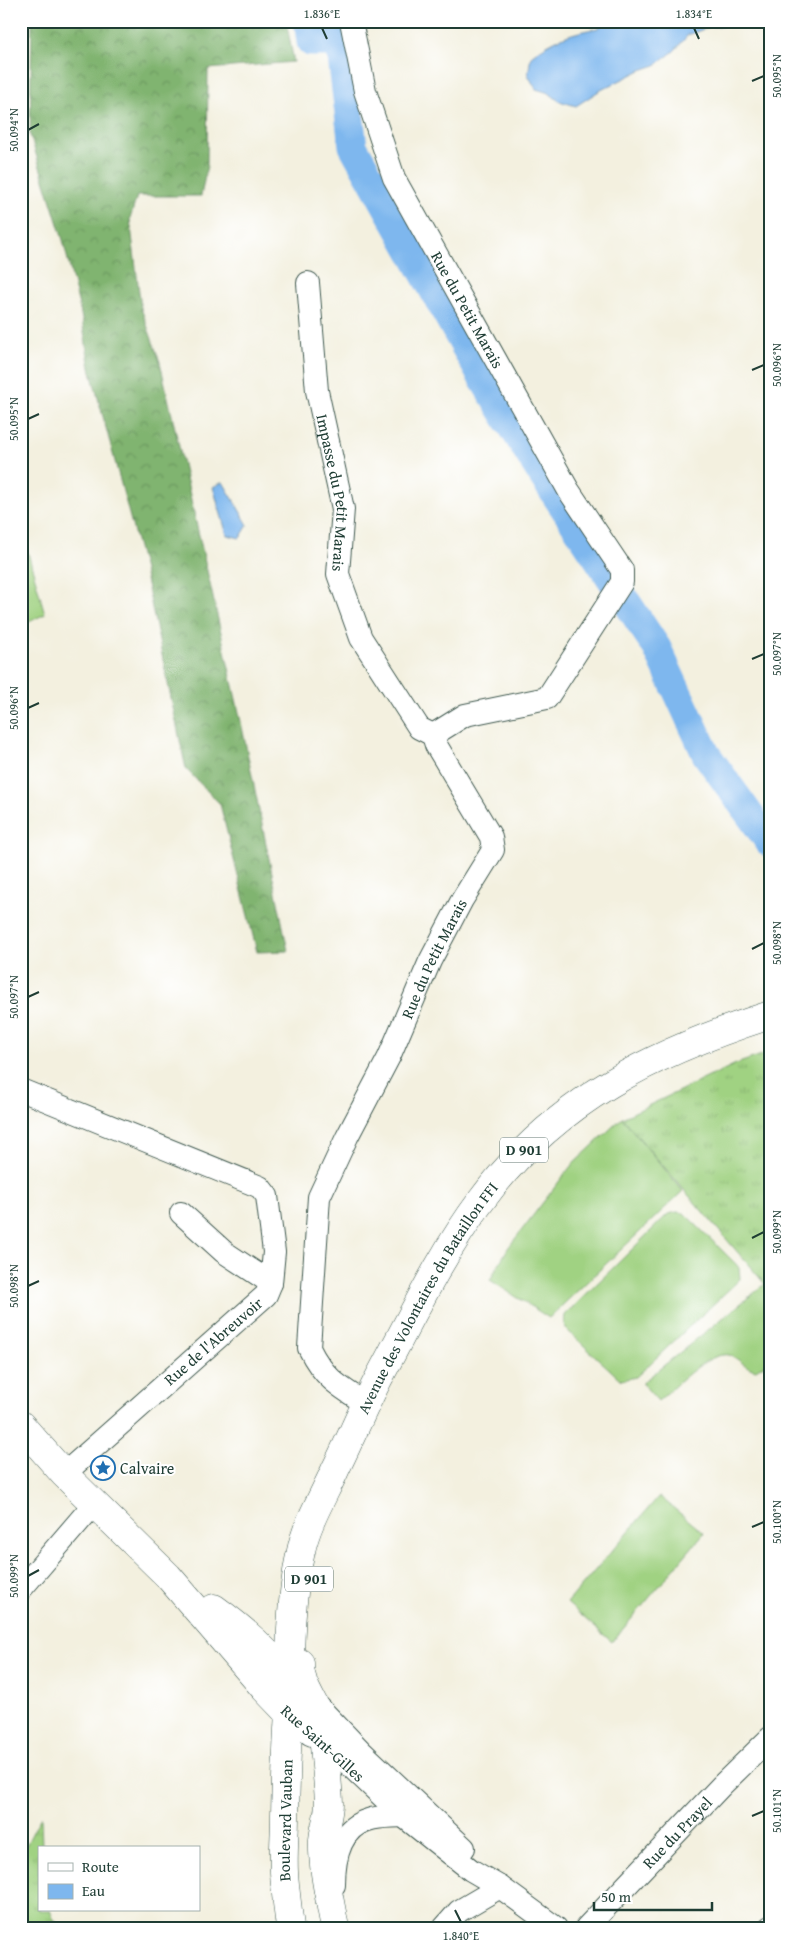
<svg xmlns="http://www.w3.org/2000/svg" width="791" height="1949" viewBox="0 0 791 1949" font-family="'Gentium Book Plus',serif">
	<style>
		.grass { fill: url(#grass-tufts); stroke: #60885b }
		.forest { fill: url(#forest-crowns); stroke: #507852 }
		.garden { fill: #a0d282; stroke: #60885b }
		.water { fill: #7eb7ee; stroke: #4e7a91 }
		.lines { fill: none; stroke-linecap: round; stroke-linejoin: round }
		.river { stroke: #7eb7ee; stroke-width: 29 }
		.minor-casing { stroke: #3f584e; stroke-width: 24 }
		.major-casing { stroke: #3f584e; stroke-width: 29 }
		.minor { stroke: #fff; stroke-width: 22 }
		.major { stroke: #fff; stroke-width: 28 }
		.ticks { fill: none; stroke: #1f3d34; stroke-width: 2 }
		.labels { text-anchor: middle; stroke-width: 4; stroke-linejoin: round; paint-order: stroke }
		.shield { fill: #fff; stroke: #627771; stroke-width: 1 }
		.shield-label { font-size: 15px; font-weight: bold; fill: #1f3d34 }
		.street-label { font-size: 16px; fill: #1f3d34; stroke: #fff }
		.poi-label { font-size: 16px; fill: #1f3d34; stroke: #fff; text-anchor: start }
		.neatline { fill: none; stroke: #1f3d34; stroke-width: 2 }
		.ticks-label { font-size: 12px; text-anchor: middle; fill: #1f3d34 }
	</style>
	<defs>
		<pattern id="grass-tufts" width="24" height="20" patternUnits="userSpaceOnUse" patternTransform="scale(1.25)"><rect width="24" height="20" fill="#a0d282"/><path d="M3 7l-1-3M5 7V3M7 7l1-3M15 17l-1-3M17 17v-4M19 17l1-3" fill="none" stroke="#89b571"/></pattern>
		<pattern id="forest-crowns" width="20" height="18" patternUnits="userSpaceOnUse" patternTransform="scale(1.25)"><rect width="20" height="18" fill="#80b470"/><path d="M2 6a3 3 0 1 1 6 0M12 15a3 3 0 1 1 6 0" fill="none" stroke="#68945d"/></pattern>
	</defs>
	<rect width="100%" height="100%" fill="#fff"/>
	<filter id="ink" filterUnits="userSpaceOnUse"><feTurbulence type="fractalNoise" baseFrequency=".02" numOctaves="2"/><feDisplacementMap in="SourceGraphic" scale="10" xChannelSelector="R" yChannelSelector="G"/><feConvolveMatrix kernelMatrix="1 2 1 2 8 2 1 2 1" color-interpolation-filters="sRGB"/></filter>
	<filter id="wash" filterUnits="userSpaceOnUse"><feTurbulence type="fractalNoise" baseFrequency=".0096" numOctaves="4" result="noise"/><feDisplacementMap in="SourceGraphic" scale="20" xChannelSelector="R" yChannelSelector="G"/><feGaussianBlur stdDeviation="1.12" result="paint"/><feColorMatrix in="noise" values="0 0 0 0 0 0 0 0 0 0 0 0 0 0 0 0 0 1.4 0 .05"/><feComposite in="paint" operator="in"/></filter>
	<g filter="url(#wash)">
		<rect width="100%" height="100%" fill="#f3f0df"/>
		<path class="grass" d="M770,1052V1280L765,1284L622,1118L736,1064Z
			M41,1816L42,1848H39V1910H50L53,1918L63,1928H21V1855Z"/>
		<path class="forest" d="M32,21H286L294,62L208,69L207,166L201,196H137L130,219L141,308L160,362L240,717L288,951L257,952L220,804L186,769L144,570L90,368L81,314L63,240L30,135Z"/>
		<path class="garden" d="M21,528L45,614L21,626Z
			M622,1118L683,1191L549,1318L490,1280L508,1248L571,1166Z
			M677,1212L684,1213L736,1264L739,1268L740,1279L636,1377L621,1380L567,1330L564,1324L565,1315L668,1214Z
			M770,1280V1361L756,1370C745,1368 739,1358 729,1355C708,1351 674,1388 658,1401L642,1383Z
			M659,1496L704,1533L612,1642L567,1603Z"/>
		<path class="water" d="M602,21H627L629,23L639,24L642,21H752V23L709,27L688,35L674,51L656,65L641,70L599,91L576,106L559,101L549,93L536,89L528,75L531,56C552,39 573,32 599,28Z
			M223,482L248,525L240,538L227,535L213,487Z"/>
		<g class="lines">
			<path class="river" d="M308,21L311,42H340L353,146L483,379L541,473L657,648L706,754L770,843"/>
		</g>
	</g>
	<g filter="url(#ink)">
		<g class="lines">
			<defs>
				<g id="minor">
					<path id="s1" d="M351,21L365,91L394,178L569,491L622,570V582L547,698L465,715L433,735"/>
					<path id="s2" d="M308,283L317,391L343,509L338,574L361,638L419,728L433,735"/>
					<path d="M21,1090L260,1187L267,1196L274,1252L271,1283L266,1295L64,1474"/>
					<path d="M181,1213L224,1252L271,1283"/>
					<path id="s3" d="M365,1403C338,1386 323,1377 309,1348L319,1197L347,1137L389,1057L430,961L462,900L493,850L491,837L436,745L433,735"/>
					<path d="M21,1589L94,1504"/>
					<path d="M315,1703L363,1753L464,1848"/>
					<path d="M288,1713L310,1734L322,1739L403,1816L471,1870L500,1887L556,1928"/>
					<path d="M334,1885C334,1859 339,1828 368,1820C379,1816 391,1817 403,1816"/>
					<path d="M444,1928L459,1911L500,1887"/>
					<path id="s4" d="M586,1928L722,1785L770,1738"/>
					<path d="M769,1928L770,1927"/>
				</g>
				<g id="major">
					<path d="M21,1425L64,1474L168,1576L264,1688L288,1713"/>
					<path d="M214,1608C243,1629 272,1654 292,1683"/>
					<path d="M300,1663C299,1690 323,1710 323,1730C324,1754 328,1778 329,1803C329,1815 324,1828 323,1840C322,1869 330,1900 335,1928"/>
					<path id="s5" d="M290,1928C288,1909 285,1890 284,1872C283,1853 285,1834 285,1815C286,1772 287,1729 291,1686C292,1680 290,1675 290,1669C290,1633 293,1586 301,1551C307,1522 324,1495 336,1468C352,1436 365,1403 382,1372C413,1314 442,1253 481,1201C555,1100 654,1052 770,1015"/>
				</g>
			</defs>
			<use href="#minor" class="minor-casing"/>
			<use href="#major" class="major-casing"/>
			<use href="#minor" class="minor"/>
			<use href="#major" class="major"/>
		</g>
	</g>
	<path class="ticks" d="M322,28L327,39M694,28L699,39M752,81L764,76M28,130L39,124M752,370L764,365M28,419L39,414M752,659L764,654M28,708L39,703M752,949L764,943M28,997L39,992M752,1238L764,1232M28,1286L39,1281M752,1527L764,1522M28,1576L39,1570M752,1816L764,1811M455,1910L461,1922"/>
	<defs>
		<symbol id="sight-ring" viewBox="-11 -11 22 22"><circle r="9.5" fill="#fff" stroke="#1f6fb2" stroke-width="1.5"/><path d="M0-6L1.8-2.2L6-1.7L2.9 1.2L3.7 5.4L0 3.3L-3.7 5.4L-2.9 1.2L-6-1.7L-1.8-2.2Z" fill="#1f6fb2"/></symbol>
	</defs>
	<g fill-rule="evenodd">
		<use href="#sight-ring" x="89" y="1454" width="28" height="28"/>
	</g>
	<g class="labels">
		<g class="shield">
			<rect x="500" y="1137.5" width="48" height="25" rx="4"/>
			<rect x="285" y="1566.5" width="48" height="25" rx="4"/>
		</g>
		<g class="shield-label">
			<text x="524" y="1155">D 901</text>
			<text x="309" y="1584">D 901</text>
		</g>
		<g class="street-label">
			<text dy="6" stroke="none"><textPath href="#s1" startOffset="314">Rue du Petit Marais</textPath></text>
			<text dy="6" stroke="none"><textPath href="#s2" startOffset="212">Impasse du Petit Marais</textPath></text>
			<text dy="6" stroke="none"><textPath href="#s3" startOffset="496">Rue du Petit Marais</textPath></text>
			<text dy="6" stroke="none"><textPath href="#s5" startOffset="662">Avenue des Volontaires du Bataillon FFI</textPath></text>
			<text transform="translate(213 1341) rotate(-41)" y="6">Rue de l'Abreuvoir</text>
			<text transform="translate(323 1743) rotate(42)" y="6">Rue Saint-Gilles</text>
			<text dy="6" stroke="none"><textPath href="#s5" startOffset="108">Boulevard Vauban</textPath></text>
			<text dy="6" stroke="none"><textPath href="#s4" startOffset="132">Rue du Prayel</textPath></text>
		</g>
		<g class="poi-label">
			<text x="120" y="1474">Calvaire</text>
		</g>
	</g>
	<rect width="791" height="1949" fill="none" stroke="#fff" stroke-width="55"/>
	<rect x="38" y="1846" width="162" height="65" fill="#ffffff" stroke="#a5b1ae"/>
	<rect x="48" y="1863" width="25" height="8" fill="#ffffff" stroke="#a5b1ae"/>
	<text x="82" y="1872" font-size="15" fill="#1f3d34">Route</text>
	<rect x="48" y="1884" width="25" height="15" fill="#7eb7ee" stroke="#a5b1ae"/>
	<text x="82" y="1896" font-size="15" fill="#1f3d34">Eau</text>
	<path d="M594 1902v8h118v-8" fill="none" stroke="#1f3d34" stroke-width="2.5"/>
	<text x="601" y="1902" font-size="15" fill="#1f3d34" stroke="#ffffff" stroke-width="4" paint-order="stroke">50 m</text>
	<rect x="28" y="28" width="736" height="1894" class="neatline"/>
	<g class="ticks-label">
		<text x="322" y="18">1.836°E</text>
		<text x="694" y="18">1.834°E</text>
		<text transform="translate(777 76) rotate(-90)" y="4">50.095°N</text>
		<text transform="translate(14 130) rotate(-90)" y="4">50.094°N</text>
		<text transform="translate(777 365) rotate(-90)" y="4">50.096°N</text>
		<text transform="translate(14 419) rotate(-90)" y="4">50.095°N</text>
		<text transform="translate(777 654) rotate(-90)" y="4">50.097°N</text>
		<text transform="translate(14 708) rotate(-90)" y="4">50.096°N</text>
		<text transform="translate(777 943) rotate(-90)" y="4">50.098°N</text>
		<text transform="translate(14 997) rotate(-90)" y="4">50.097°N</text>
		<text transform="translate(777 1232) rotate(-90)" y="4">50.099°N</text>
		<text transform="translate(14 1286) rotate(-90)" y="4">50.098°N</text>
		<text transform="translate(777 1522) rotate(-90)" y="4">50.100°N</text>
		<text transform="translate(14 1576) rotate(-90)" y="4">50.099°N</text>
		<text transform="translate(777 1811) rotate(-90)" y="4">50.101°N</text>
		<text x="461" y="1940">1.840°E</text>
	</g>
</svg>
